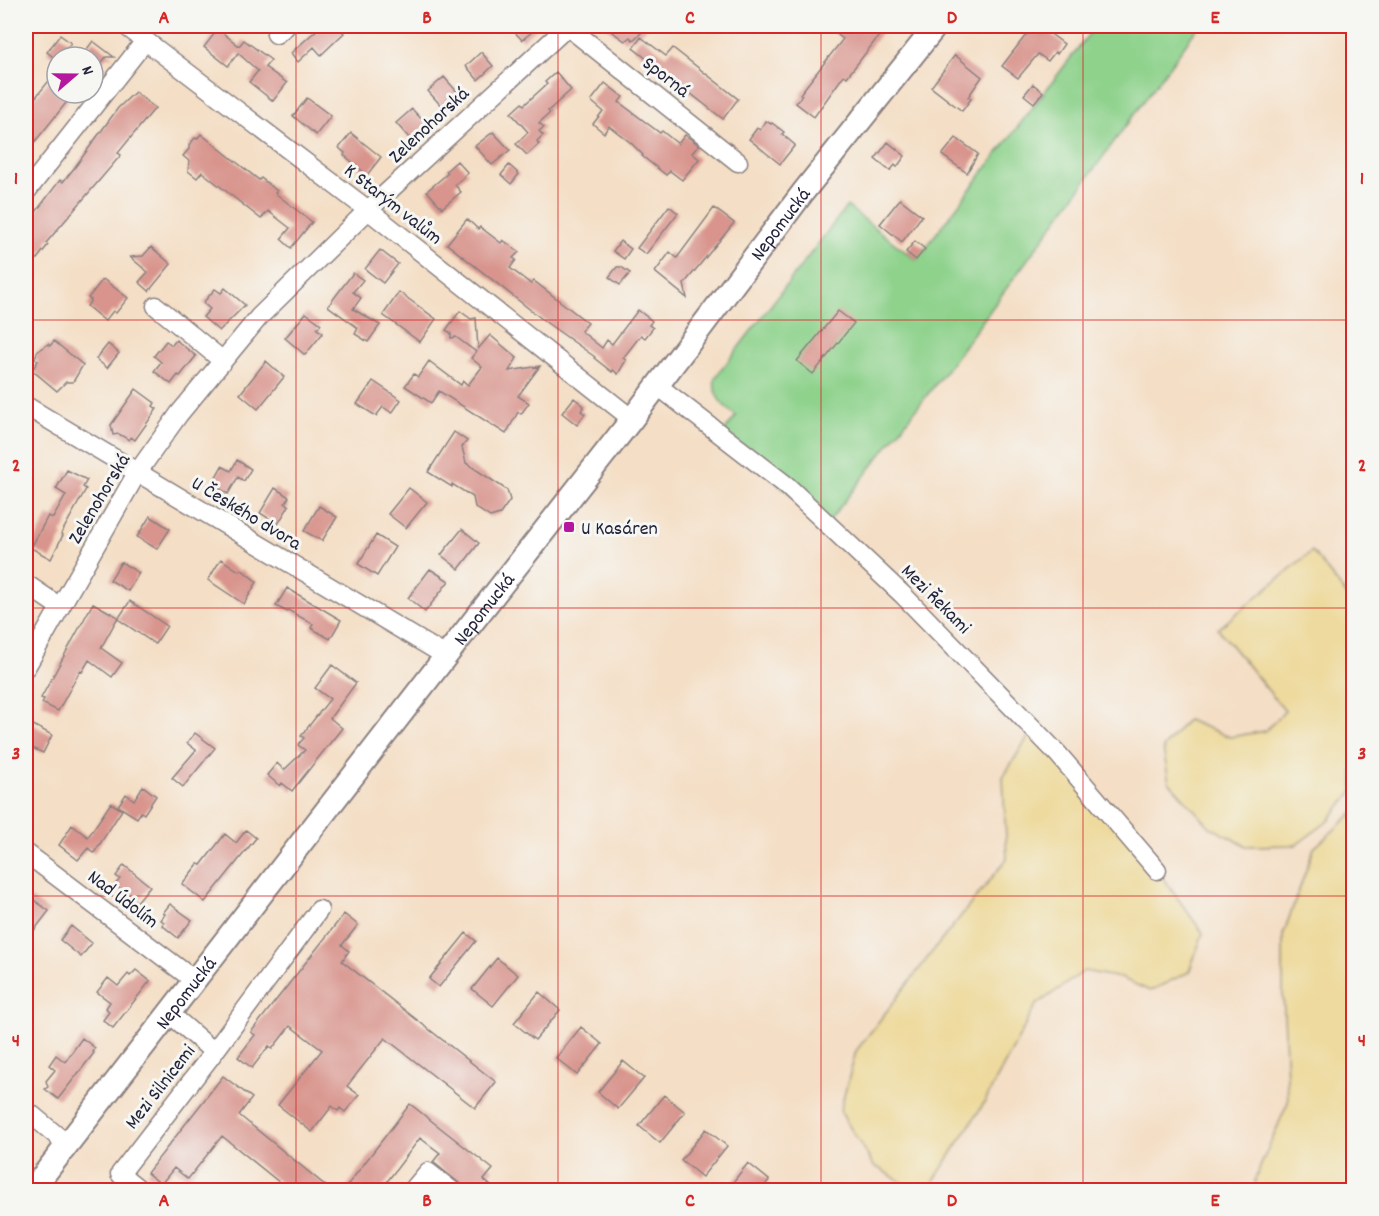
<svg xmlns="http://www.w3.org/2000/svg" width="1379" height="1216" viewBox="0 0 1379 1216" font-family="Dekko,sans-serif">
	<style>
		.green { fill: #8ed28c; stroke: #587a64; stroke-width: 1.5 }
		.sand { fill: #eeda9e; stroke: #887e6c; stroke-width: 1.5 }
		.building { fill: #d8948d }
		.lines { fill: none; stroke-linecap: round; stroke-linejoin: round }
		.minor-casing { stroke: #8b8080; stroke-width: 21 }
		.tertiary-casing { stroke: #8b8080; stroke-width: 26 }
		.minor { stroke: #fff; stroke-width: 18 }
		.tertiary { stroke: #fff; stroke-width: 22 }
		.grid { fill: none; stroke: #d62828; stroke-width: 1.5; stroke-opacity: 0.55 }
		.poi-dot { fill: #b5179e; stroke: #f6f6f2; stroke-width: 2 }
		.labels { text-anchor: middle; stroke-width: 6; stroke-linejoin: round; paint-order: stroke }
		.street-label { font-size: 20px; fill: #22223b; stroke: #f6f6f2 }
		.poi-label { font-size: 20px; fill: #22223b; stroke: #f6f6f2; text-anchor: start }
		.neatline { fill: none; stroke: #d62828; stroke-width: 2 }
		.grid-label { font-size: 20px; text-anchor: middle; font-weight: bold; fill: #d62828 }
	</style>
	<rect width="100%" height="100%" fill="#f6f6f2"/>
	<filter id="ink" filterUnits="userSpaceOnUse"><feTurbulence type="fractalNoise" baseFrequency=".0167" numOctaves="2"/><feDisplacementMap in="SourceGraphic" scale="12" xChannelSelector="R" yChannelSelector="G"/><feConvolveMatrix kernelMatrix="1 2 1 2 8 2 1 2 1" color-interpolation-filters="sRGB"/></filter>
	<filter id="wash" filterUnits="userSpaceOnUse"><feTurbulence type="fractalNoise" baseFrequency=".008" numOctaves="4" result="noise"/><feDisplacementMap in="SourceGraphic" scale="24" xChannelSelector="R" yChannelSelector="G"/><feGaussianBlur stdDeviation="1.35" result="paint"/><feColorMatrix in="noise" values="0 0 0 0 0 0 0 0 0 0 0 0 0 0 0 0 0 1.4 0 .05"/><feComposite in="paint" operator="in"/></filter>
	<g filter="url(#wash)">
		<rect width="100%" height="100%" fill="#f4dec5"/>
		<path class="green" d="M1095,26H1199L945,372L827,524L721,436L736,416C723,405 712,397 715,378L847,206L916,260Z"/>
		<path class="sand" d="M1312,551L1353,603V791L1327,822L1296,845L1246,846L1210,827L1169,782L1163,748L1187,720L1230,737L1265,731L1285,711L1218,629Z
			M1033,729L1157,870L1203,933L1189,972L1150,991L1121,978L1084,971L1036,1005L984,1103L928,1190H915L873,1165L840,1111L856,1051L936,947L1007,859L1003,777Z
			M1353,813V1190H1256L1255,1179L1288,1102L1283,992V935L1314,848Z"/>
		<g id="blocks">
			<path class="building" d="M321,26H336L344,33L321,55L314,47L298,62L291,53Z
				M509,26H539L522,40Z
				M604,26H649L633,40L630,37L625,41Z
				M826,26H873L882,32L847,77L844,75L814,117L796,103L802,95L800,94L843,39Z
				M1033,26H1040L1064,44L1057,54L1055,52L1048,61L1038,54L1018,78L1002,66Z
				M218,29L239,46L244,40L271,60L265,67L287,83L273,101L249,82L258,71L238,53L228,66L204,47Z
				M60,35L71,43L59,57H57V60L47,52Z
				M641,37L666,56L673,48L738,99L723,119L633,48Z
				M93,41L114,57H106L93,74V57H81Z
				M481,52L493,66L478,80L466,66Z
				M955,55L982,77L968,97L971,99L962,111L931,87Z
				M57,71V93H74L34,143L26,136V109Z
				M556,72L571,90L548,111L550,113L539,123L544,127L539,131L543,135L537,141L539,144L527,155L516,144L528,132L511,113L522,103L524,105L547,84L545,82Z
				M444,77L460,95L444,109L428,91Z
				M605,83L623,97L619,102L660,133L662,131L678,144L685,135L699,145L692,153L699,159L682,180L670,171L666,175L642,156L643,155L631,143L609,126L604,133L593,124L603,111L591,101Z
				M1033,84L1043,92L1034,103L1024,95Z
				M135,92L155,108L118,153L121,155L46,243L48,245L26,273V225L60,180L63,182L75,167L118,108Z
				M307,98L331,116L316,135L293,116Z
				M412,109L427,125L411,140L396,123Z
				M766,121L771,124L772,123L784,132L782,134L795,145L780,164L749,139L757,128L760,130Z
				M493,132L510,150L492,165L475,146Z
				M351,133L381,157L367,175L344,155L345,153L339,148Z
				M201,134L259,180L261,178L277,191L275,193L312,222L291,248L281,239L290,228L268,211L261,219L202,172L197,178L188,171L189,161L183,156L189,149V145L195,138L197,139Z
				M956,138L978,154L967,173L942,155Z
				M888,142L905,156L897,167L895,165L890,171L875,159Z
				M457,161L468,173L455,185L461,192L442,208L427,191L448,173L446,171Z
				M509,165L519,174L511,184L501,175Z
				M900,199L922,216L902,242L880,224Z
				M669,206L678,213L646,254L637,248Z
				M714,208L734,223L684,284L687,298L655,272L670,252L677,258Z
				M467,219L478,229L480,227L501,243L503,240L519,252L513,258L516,260L510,268L531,284L534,281L588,323L581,331L602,348L607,340L612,344L638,310L652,321L649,325L653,328L645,338L641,335L623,358L626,360L618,374L613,370L612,372L594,358L595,357L547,323L447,244Z
				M620,241L631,249L624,259L613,251Z
				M915,241L925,249L916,260L906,252Z
				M151,247L171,264L149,291L139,282L148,272L130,257L143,256Z
				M380,250L398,264L383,283L365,269Z
				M617,267H621L630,273L620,285L609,277Z
				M353,273L363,280L353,292L361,298L353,309L380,325L368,342L355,334L358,328L328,306Z
				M103,279L128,298L116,313L113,311L105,321L87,306L91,300L88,298Z
				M225,288L245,305L219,331L203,317L210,309L203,303L215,289L221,293Z
				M399,292L436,319L420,342L383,315Z
				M460,311L471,319L476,318L478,349L490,335L517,358L509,371L540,366L518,396L529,403L521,414L518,412L506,434L439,391L431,403L405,386L414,374L418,377L429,361L461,385L463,381L468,385L482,367L471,358L476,352L456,337L451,338V333L446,330Z
				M838,311L854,323L813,374L797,361Z
				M306,313L321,324L317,329L323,333L305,355L285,338Z
				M176,340L196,356L180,376L178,375L171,384L154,371L161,362L154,356L166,341L172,345Z
				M54,341L83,365L73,382H66L57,391L32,370L38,361L35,359L37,352L48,344L50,346Z
				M108,344L119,353L107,368L96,359Z
				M266,361L284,377L258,409L240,394Z
				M373,381L401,400L392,413L383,407L376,416L357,404Z
				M136,389L155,403L153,406L157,409L135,440L131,437L129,440L119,434L113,435L111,425Z
				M574,398L584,406L581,411L585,414L577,425L562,413Z
				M454,432L467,441L462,447L466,463L507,490L510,500L500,514L490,517L475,507L473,497L452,484V487L428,472Z
				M237,460L251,469L244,481L238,477L228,494L212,484L222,466L231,471Z
				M67,470L87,480L83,487L86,489L61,534L63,535L51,559L31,548L48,516L53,518L66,495L56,489Z
				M275,488L289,497L285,503L289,506L278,524L260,513Z
				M409,488L427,502L406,528L388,514Z
				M319,506L337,517L322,541L304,531Z
				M150,516L170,529L157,549L137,537Z
				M462,529L479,543L459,569L441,555Z
				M376,535L395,547L377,576L358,564Z
				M221,559L239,571L241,569L257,582L244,604L208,580Z
				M121,562L139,573L128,591L110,580Z
				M430,569L449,581L425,612L408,598Z
				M287,588L341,620L330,639L311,628L313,624L288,610L287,612L276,606Z
				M130,601L167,626L155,644L118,619Z
				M93,603L118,617L101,648L122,663L112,677L89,660L82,672L80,671L58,711L42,703L44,699L41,698Z
				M332,665L356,683L330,718L342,728L292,791L282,783L280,786L267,775L277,763L284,770L305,750L298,745L304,738L301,736L330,699L315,688Z
				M26,721L52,735L43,753L26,745Z
				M195,733L215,748L183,787L172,778L196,750L187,743Z
				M143,786L156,796L144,814L141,812L137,818L118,806L126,794L134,800Z
				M111,803L122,810L94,853L88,848L78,860L59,845L72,825L88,837Z
				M246,830L256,838L205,902L182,884L198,864L201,865L225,834L236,843Z
				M124,865L150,886L137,902L115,885L120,879L116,876Z
				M31,898L49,911L26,941V905Z
				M170,904L192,920L178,938L162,925L164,922L161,920L165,914L163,913Z
				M344,914L358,925L342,945L349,951L342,961L496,1082L475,1108L385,1038L347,1086L359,1095L345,1112L340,1108L338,1111L332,1106L312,1132L278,1105L322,1050L290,1026L272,1049L269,1046L252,1068L238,1057L255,1035L251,1032Z
				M71,926L92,943L81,957L60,940Z
				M466,933L476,941L439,987L429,979Z
				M497,958L518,975L493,1006L472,989Z
				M136,970L150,981L113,1028L103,1020L109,1012L106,1008L110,1002L97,992L108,978L118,986L128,974L130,976Z
				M539,992L560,1010L535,1040L514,1023Z
				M581,1027L602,1044L577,1075L556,1058Z
				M82,1038L95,1048L92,1051L94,1053L58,1099L45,1089L48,1087L46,1081L55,1070L49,1065L56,1055L65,1062Z
				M623,1061L644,1078L618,1109L598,1092Z
				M223,1076L252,1098L239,1115L332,1191H274L280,1183L222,1136L188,1179L174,1168L161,1184L147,1173Z
				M664,1095L685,1112L660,1143L639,1126Z
				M410,1104L493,1169L484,1180L497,1191H469L433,1162L440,1153L420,1138L380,1191H343Z
				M706,1129L727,1146L702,1177L681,1160Z
				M748,1163L769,1180L761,1191H726Z"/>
		</g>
	</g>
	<g filter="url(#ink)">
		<use href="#blocks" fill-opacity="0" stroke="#8b8080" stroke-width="1.5"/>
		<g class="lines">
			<defs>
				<path id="minor" d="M126,26L368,210L632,419
					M567,26L738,162
					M276,34L286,26
					M26,192L145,41
					M156,306L223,361
					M658,386L786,485L902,594L1058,754L1157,870
					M26,406L446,656
					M26,584L60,607
					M26,667L137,473L179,414L259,317L368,210L568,26
					M26,853L194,980
					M214,1052L319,910
					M26,1110L68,1145
					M140,1190L120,1174L214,1052L169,1013
					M413,1190L428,1172L451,1190"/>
				<g id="tertiary">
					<path id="s1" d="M32,1190L446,656L632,419L804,191L936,26"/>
				</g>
			</defs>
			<use href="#minor" class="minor-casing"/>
			<use href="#tertiary" class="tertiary-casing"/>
			<use href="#minor" class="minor"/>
			<use href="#tertiary" class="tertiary"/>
		</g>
	</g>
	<path class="grid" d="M296,26V1190M558,26V1190M821,26V1190M1083,26V1190M26,320H1354M26,608H1354M26,896H1354"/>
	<rect class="poi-dot" x="563" y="521" width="12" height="12" rx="3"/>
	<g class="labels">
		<g class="street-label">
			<text transform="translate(667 76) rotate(38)" y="7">Sporná</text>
			<text transform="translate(428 124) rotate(-43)" y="7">Zelenohorská</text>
			<text transform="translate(394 203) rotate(38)" y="7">K Starým valům</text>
			<text dy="7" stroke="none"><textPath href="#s1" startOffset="1222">Nepomucká</textPath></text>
			<text transform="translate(98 498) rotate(-59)" y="7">Zelenohorská</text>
			<text transform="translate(247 512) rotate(31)" y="7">U Českého dvora</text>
			<text transform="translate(937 598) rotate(45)" y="7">Mezi Řekami</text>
			<text dy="7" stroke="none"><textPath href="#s1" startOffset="736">Nepomucká</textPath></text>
			<text transform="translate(124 898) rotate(37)" y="7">Nad Údolím</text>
			<text dy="7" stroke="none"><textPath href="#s1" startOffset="250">Nepomucká</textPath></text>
			<text transform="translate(159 1086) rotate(-52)" y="7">Mezi Silnicemi</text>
		</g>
		<g class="poi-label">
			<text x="581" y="534">U Kasáren</text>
		</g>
	</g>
	<rect width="1379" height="1216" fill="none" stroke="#f6f6f2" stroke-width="66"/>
	<g transform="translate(75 75) rotate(70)"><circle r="28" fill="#f6f6f2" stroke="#a1a1a9" stroke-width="1.5"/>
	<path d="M0-4.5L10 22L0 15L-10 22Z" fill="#b5179e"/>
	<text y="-9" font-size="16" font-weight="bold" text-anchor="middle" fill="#22223b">N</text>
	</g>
	<rect x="33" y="33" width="1313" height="1150" class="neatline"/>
	<g class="grid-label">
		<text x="164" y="23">A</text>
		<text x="427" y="23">B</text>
		<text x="690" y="23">C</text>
		<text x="952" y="23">D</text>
		<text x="1215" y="23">E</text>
		<text x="16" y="184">1</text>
		<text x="1362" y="184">1</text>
		<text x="16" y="471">2</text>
		<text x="1362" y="471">2</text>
		<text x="16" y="759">3</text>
		<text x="1362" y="759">3</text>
		<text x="16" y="1046">4</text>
		<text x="1362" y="1046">4</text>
		<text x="164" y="1206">A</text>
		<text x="427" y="1206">B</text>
		<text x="690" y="1206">C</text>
		<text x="952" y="1206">D</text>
		<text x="1215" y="1206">E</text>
	</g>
</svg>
